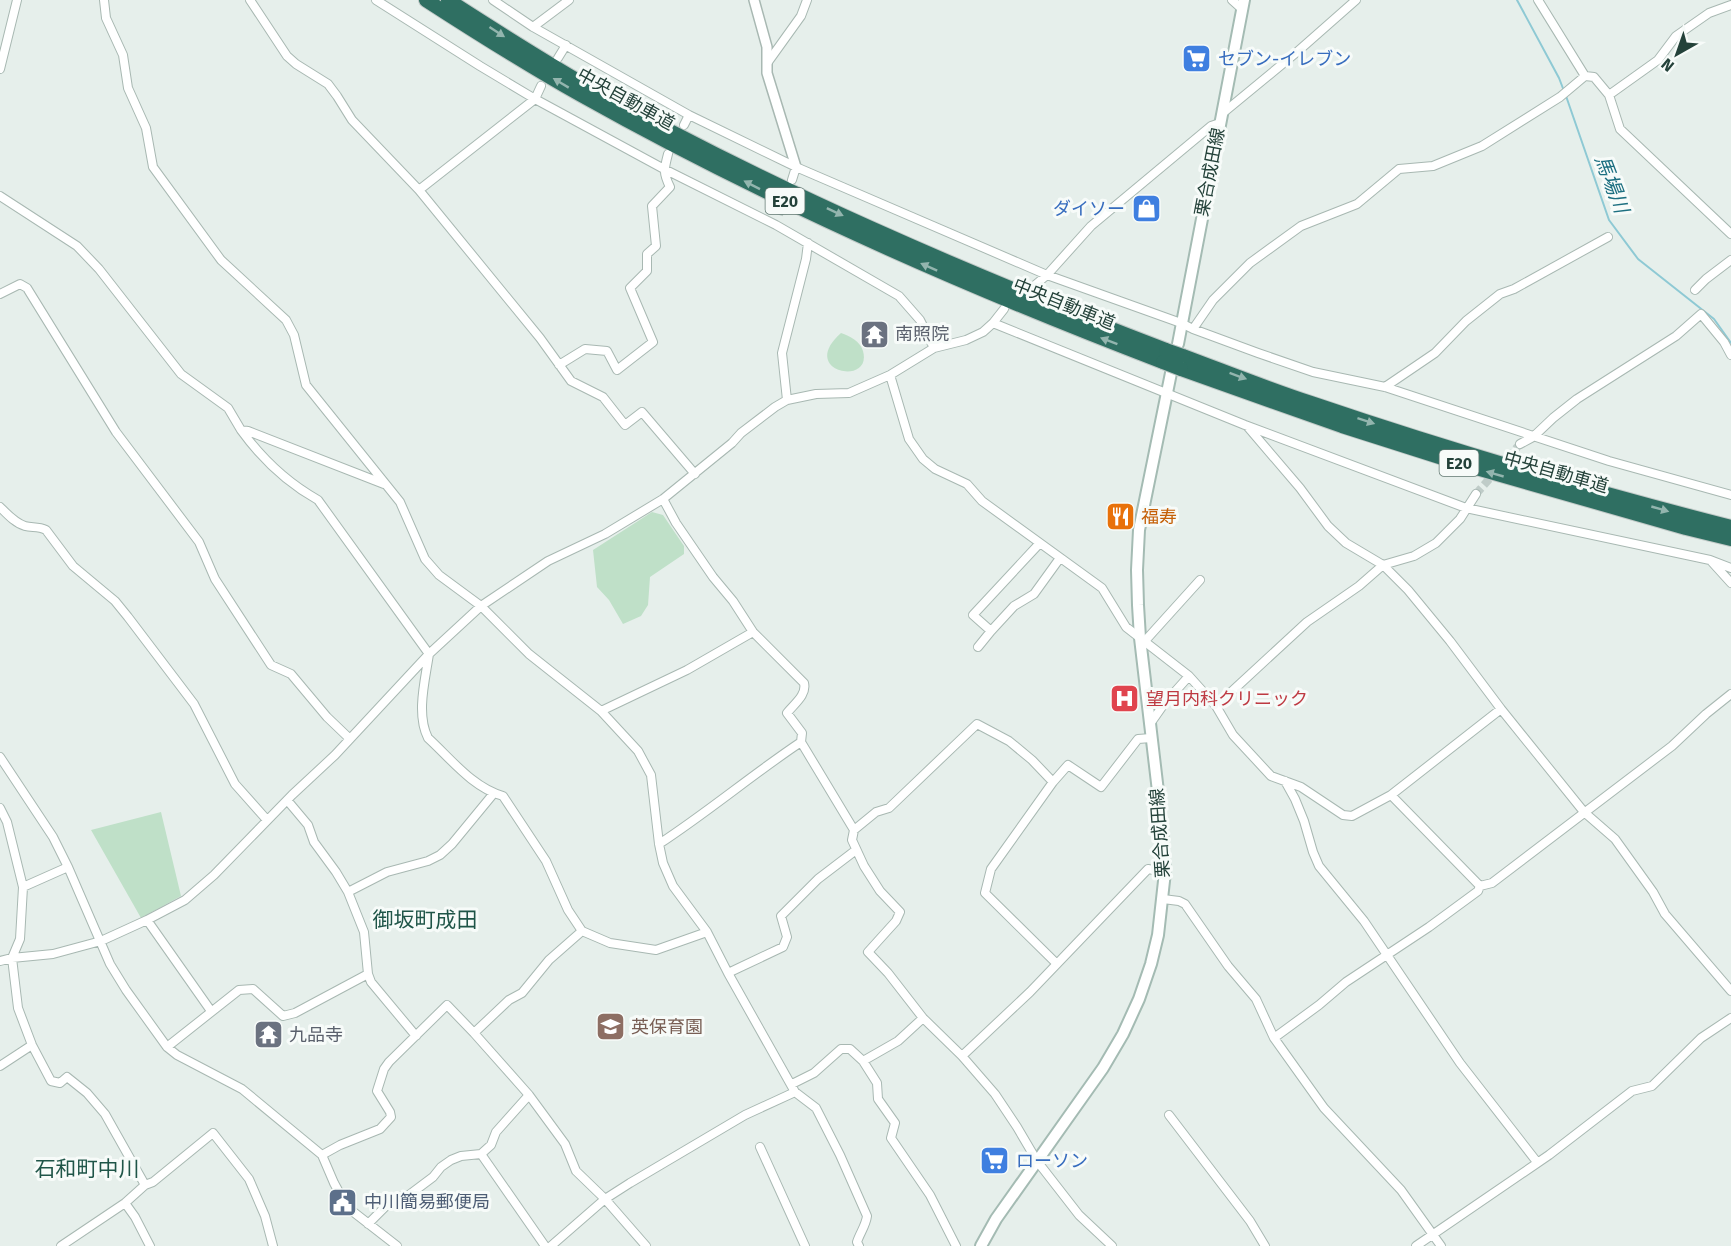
<svg xmlns="http://www.w3.org/2000/svg" width="1731" height="1246" viewBox="0 0 1731 1246" font-family="'Fira Sans','Noto Sans JP',sans-serif">
	<style>
		.green { fill: #bfe0c8 }
		.lines { fill: none; stroke-linecap: round; stroke-linejoin: round }
		.stream { stroke: #8ec9d4; stroke-width: 2 }
		.minor-tunnel { stroke: #bfccc8; stroke-width: 8; stroke-dasharray: 8 4; stroke-linecap: butt }
		.minor-casing { stroke: #a8b8b2; stroke-width: 10 }
		.tertiary-casing { stroke: #a8b8b2; stroke-width: 12 }
		.secondary-casing { stroke: #a4bbb3; stroke-width: 14 }
		.motorway-casing { stroke: #c2cac8; stroke-width: 16 }
		.minor { stroke: #fff; stroke-width: 8 }
		.tertiary { stroke: #fff; stroke-width: 9 }
		.secondary { stroke: #fff; stroke-width: 10 }
		.motorway { stroke: #2f6f62; stroke-width: 14 }
		.motorway-bridge-casing { stroke: #c2cac8; stroke-width: 16; stroke-linecap: butt }
		.motorway-bridge { stroke: #2f6f62; stroke-width: 14 }
		.oneway { fill: #93b5ae }
		.labels { text-anchor: middle; stroke-width: 6; stroke-linejoin: round; paint-order: stroke }
		.shield { fill: #f7fbf9; stroke: #637a73; stroke-width: 1.5 }
		.shield-label { font-size: 16px; font-weight: bold; fill: #24423a }
		.shop-label { font-size: 18px; fill: #366cbe; stroke: #f7fbf9; text-anchor: start }
		.street-label { font-size: 18px; fill: #24423a; stroke: #f7fbf9 }
		.worship-label { font-size: 18px; fill: #5b616d; stroke: #f7fbf9; text-anchor: start }
		.food-label { font-size: 18px; fill: #c56008; stroke: #f7fbf9; text-anchor: start }
		.health-label { font-size: 18px; fill: #be3a42; stroke: #f7fbf9; text-anchor: start }
		.education-label { font-size: 18px; fill: #785e54; stroke: #f7fbf9; text-anchor: start }
		.service-label { font-size: 18px; fill: #4e5e75; stroke: #f7fbf9; text-anchor: start }
		.water-label { font-size: 20px; font-style: italic; fill: #1c6f80; stroke: #f7fbf9 }
		.quarter-label { font-size: 21px; fill: #1f5548; stroke: #f7fbf9 }
	</style>
	<rect width="100%" height="100%" fill="#e6efeb"/>
	<path class="green" d="M841,333C850,336 860,341 863,351C873,387 797,372 841,333Z
		M652,512L663,515L684,546V554L650,577L648,605L641,616L623,624L609,600L597,587L593,550Z
		M161,812L181,896L141,918L91,830Z"/>
	<g class="lines">
		<path class="stream" d="M1517,0L1559,78L1564,91
			M1566,96L1609,220L1638,259L1714,319L1731,343"/>
		<path class="minor-tunnel" d="M779,215L785,198
			M1476,494L1520,444"/>
		<defs>
			<path id="minor" d="M104,0L106,18L123,55L128,88L146,128L153,167L221,260L286,320L294,335L306,385L400,502L425,559L439,575L481,606L529,654L601,711L638,751L651,775L659,844L663,863L673,886L707,932L728,973L795,1092L816,1108L840,1155L867,1216C866,1225 860,1233 857,1242L859,1246
				M250,0L287,56L296,64L328,84L337,96L352,120L419,190L540,338L571,381L603,397L625,425L642,412L695,474
				M376,0L480,66L535,99L664,169L776,225L899,296L920,320L934,348
				M493,0L533,27L689,115L796,167L1047,275L1181,323L1193,329L1258,353L1313,372L1385,387L1609,461L1731,495
				M1232,0L1242,9
				M1538,0L1585,76
				M533,27L569,0
				M558,58L566,45
				M768,62L801,16L807,0
				M0,69L17,0
				M1609,95L1658,60L1676,36L1709,13L1731,5
				M1223,113L1297,52L1356,0
				M684,125L689,115
				M792,180L796,167
				M419,190L535,99L541,86
				M0,196L77,246L99,269L181,374L228,408L241,430L248,431L384,484
				M1035,285L1047,275L1091,226L1211,126L1220,123
				M1695,290L1706,279L1731,260
				M0,294L20,284L27,288L116,432L199,542L215,579L271,665L291,674L327,717L350,739
				M993,323L1245,425L1466,508L1710,560L1731,568
				M1193,329L1213,300L1250,263L1301,226L1357,204L1399,169L1433,166L1482,146L1560,97L1585,76L1594,77L1609,95L1620,129L1731,234
				M559,365L585,349L607,351L617,370L653,342L630,288L647,271V254L656,246L652,206L670,187C663,173 664,169 668,154
				M890,375L909,439L923,459L935,469L967,484L982,501L1102,588L1126,627L1189,676
				M1385,387L1435,353L1466,321L1500,294L1514,289L1608,237
				M787,400L782,353L806,259L808,243
				M1247,426L1300,488L1328,526L1346,543L1383,565L1408,590L1450,641L1501,709L1584,812L1615,839L1653,892L1665,914L1731,991
				M241,430C262,459 286,482 318,500L429,654C425,681 416,714 428,738C450,758 473,788 503,796L546,861L568,910L582,931L610,943L656,950L707,932
				M1520,444L1533,437L1553,418L1577,399L1676,336L1701,314L1724,342L1731,355
				M663,499L676,523L713,577L733,601L753,632L804,683C807,695 794,704 787,713L802,733L801,742L854,830
				M0,507C7,514 15,523 25,526C32,528 38,526 46,530L73,566L115,601L128,617L194,704L235,784L267,820
				M1039,544L973,615L991,631L1014,606L1034,594L1060,558
				M1712,562L1731,583
				M1144,642L1200,580
				M978,647L991,631
				M1216,706L1307,622L1359,586L1383,565L1414,556L1436,543L1460,519L1476,494
				M601,711L687,670L753,632
				M1150,724L1164,704L1189,676L1216,706L1233,735L1271,776L1301,787L1343,815L1352,816L1391,795L1480,886
				M0,757L53,837L68,867L110,964L126,990L167,1047L177,1055L242,1089L322,1155L334,1183L347,1207L397,1246
				M1285,781L1295,799L1304,821L1313,852L1319,866L1364,921L1460,1063L1537,1162
				M1053,782L1068,765L1101,787L1138,739L1151,738
				M1391,795L1501,709
				M287,800L308,825L314,842L336,872L348,892L364,932L368,974L371,982L416,1036
				M0,808L7,822L23,887
				M659,844C708,812 753,774 801,742
				M68,867L23,887L20,939L12,958L18,1008L32,1045L51,1081L60,1083L67,1077L87,1093L105,1114L145,1185
				M348,892L387,872L428,861L440,855L452,844L494,793
				M1163,899L1179,901L1185,904L1228,966L1256,999L1274,1038L1324,1108L1401,1190L1441,1246
				M147,920L211,1011
				M0,961L12,958L53,954L101,941L147,920L185,900L214,875L292,795L335,755L429,654L481,606L548,561L605,534L663,499L732,443L741,433L775,407L787,400L816,394L849,393L890,375L934,348L966,340L983,332L993,323L1004,309
				M1057,964L985,893L991,869L1053,782L1032,760L1009,741L977,724L889,808L876,812L854,830L852,840L864,866L880,891L900,912L896,921L868,952L888,973L923,1018L962,1056L995,1094L1017,1127L1037,1161L1079,1215L1112,1246
				M728,973L783,947L787,937L781,916L818,879L856,850
				M474,1033L509,1000L522,993L549,960L582,931
				M1274,1038L1319,1005L1346,982L1429,927L1478,891L1480,886L1492,883L1672,746L1706,714L1731,694
				M167,1047L239,990L253,989L283,1016L295,1013L368,974
				M962,1056L1030,992L1148,869L1165,872
				M863,1061L877,1083L878,1099L895,1123L891,1138L930,1195L956,1246
				M0,1066L32,1045
				M792,1084L814,1073L841,1049H850L863,1061L898,1041L923,1018
				M1169,1115L1250,1221L1265,1246
				M760,1147L805,1246
				M481,1154L545,1246
				M322,1155L340,1145L380,1129L391,1117L390,1112L377,1091L384,1069L389,1062L447,1005L474,1033L529,1095L565,1144L576,1171L605,1199L646,1246
				M125,1203L135,1217L150,1246
				M368,1224L395,1197L409,1195L433,1177L441,1167L451,1160L461,1156L481,1154L491,1145L496,1132L529,1095
				M61,1246L125,1203L145,1185L153,1182L213,1133L249,1179L265,1216L273,1246
				M551,1246L605,1199L630,1183L745,1115L795,1092
				M1416,1246L1549,1155L1632,1091L1652,1086L1701,1038L1731,1018"/>
			<path id="tertiary" d="M754,0L767,47V73L796,167"/>
			<path id="secondary" d="M1178,344L1244,0
				M981,1246L996,1219L1103,1068L1123,1034L1139,999L1151,964L1158,935L1165,872L1161,817L1140,638L1138,605L1137,570L1139,530L1171,373"/>
			<path id="motorway" d="M426,0C477,33 528,65 581,95C768,200 964,286 1163,362
				M448,0C493,29 540,59 587,86C772,190 968,274 1166,350
				M1183,356C1226,372 1268,389 1311,403C1449,450 1590,491 1731,527
				M1181,369L1342,426L1452,461L1686,528L1731,539"/>
		</defs>
		<use href="#minor" class="minor-casing"/>
		<use href="#tertiary" class="tertiary-casing"/>
		<use href="#secondary" class="secondary-casing"/>
		<use href="#motorway" class="motorway-casing"/>
		<use href="#minor" class="minor"/>
		<use href="#tertiary" class="tertiary"/>
		<use href="#secondary" class="secondary"/>
		<use href="#motorway" class="motorway"/>
		<defs>
			<path id="motorway-bridge" d="M1166,350L1183,356
				M1163,362L1181,369"/>
		</defs>
		<use href="#motorway-bridge" class="motorway-bridge-casing"/>
		<use href="#motorway-bridge" class="motorway-bridge"/>
	</g>
	<defs><path id="oneway-solid" d="M-6-.8H1V-3.2L6.5 0L1 3.2V.8H-6Z" transform="scale(1.5)"/></defs>
	<g class="oneway">
		<use href="#oneway-solid" transform="translate(497 32) rotate(33)"/>
		<use href="#oneway-solid" transform="translate(561 83) rotate(-149)"/>
		<use href="#oneway-solid" transform="translate(752 185) rotate(-153)"/>
		<use href="#oneway-solid" transform="translate(835 212) rotate(25)"/>
		<use href="#oneway-solid" transform="translate(929 267) rotate(-156)"/>
		<use href="#oneway-solid" transform="translate(1109 341) rotate(-159)"/>
		<use href="#oneway-solid" transform="translate(1238 376) rotate(20)"/>
		<use href="#oneway-solid" transform="translate(1366 421) rotate(18)"/>
		<use href="#oneway-solid" transform="translate(1495 474) rotate(-164)"/>
		<use href="#oneway-solid" transform="translate(1660 509) rotate(16)"/>
	</g>
	<defs>
		<symbol id="supermarket-square" viewBox="-11 -11 22 22"><rect x="-9" y="-9" width="18" height="18" rx="4" fill="#3f7fe0" stroke="#f7fbf9"/><path d="M-6-5.5h2.5l.6 2H6L4.5 2H-2.5L-4.4-4H-6ZM-1.5 3.2a1.3 1.3 0 1 0 .1 0ZM3 3.2a1.3 1.3 0 1 0 .1 0Z" fill="#fff"/></symbol>
		<symbol id="shop-square" viewBox="-11 -11 22 22"><rect x="-9" y="-9" width="18" height="18" rx="4" fill="#3f7fe0" stroke="#f7fbf9"/><path d="M-5-2.5h2.3a2.7 3.5 0 0 1 5.4 0H5L5.5 6h-11ZM-1.5-2.5h3a1.5 2.3 0 0 0-3 0Z" fill="#fff"/></symbol>
		<symbol id="temple-square" viewBox="-11 -11 22 22"><rect x="-9" y="-9" width="18" height="18" rx="4" fill="#6b7280" stroke="#f7fbf9"/><path d="M0-6L5-2H3V0L6.5 2.5H4V6H1.5V3h-3V6H-4V2.5H-6.5L-3 0V-2H-5Z" fill="#fff"/></symbol>
		<symbol id="restaurant-square" viewBox="-11 -11 22 22"><rect x="-9" y="-9" width="18" height="18" rx="4" fill="#e8710a" stroke="#f7fbf9"/><path d="M-5-6h1v4h1v-4h1v4h1v-4h1v5L-1.5 .5V6h-2V.5L-5-1ZM5-6V6H3V1.5H1.5Q1.5-4 5-6Z" fill="#fff"/></symbol>
		<symbol id="hospital-square" viewBox="-11 -11 22 22"><rect x="-9" y="-9" width="18" height="18" rx="4" fill="#e0444e" stroke="#f7fbf9"/><path d="M-5-5h3v3.5h4V-5h3V5h-3V1.5h-4V5h-3Z" fill="#fff"/></symbol>
		<symbol id="school-square" viewBox="-11 -11 22 22"><rect x="-9" y="-9" width="18" height="18" rx="4" fill="#8d6e63" stroke="#f7fbf9"/><path d="M0-5L7-2L0 1L-7-2ZM-4 1L0 2.5L4 1V4Q0 6-4 4Z" fill="#fff"/></symbol>
		<symbol id="civic-square" viewBox="-11 -11 22 22"><rect x="-9" y="-9" width="18" height="18" rx="4" fill="#5c6f8a" stroke="#f7fbf9"/><path d="M-.6-6.5H3V-4.5H.6V-3L4-1V1h2V6H-6V1h2V-1L-.6-3ZM-1.2 2.5V6h2.4V2.5Z" fill="#fff"/></symbol>
	</defs>
	<g fill-rule="evenodd">
		<use href="#supermarket-square" x="1180" y="42" width="33" height="33"/>
		<use href="#shop-square" x="1130" y="192" width="33" height="33"/>
		<use href="#temple-square" x="858" y="318" width="33" height="33"/>
		<use href="#restaurant-square" x="1104" y="500" width="33" height="33"/>
		<use href="#hospital-square" x="1108" y="682" width="33" height="33"/>
		<use href="#school-square" x="594" y="1010" width="33" height="33"/>
		<use href="#temple-square" x="252" y="1018" width="33" height="33"/>
		<use href="#supermarket-square" x="978" y="1144" width="33" height="33"/>
		<use href="#civic-square" x="326" y="1186" width="33" height="33"/>
	</g>
	<g class="labels">
		<g class="shield">
			<rect x="765.5" y="188" width="39" height="26" rx="4.5"/>
			<rect x="1439.5" y="450" width="39" height="26" rx="4.5"/>
		</g>
		<g class="shield-label">
			<text x="785" y="207">E20</text>
			<text x="1459" y="469">E20</text>
		</g>
		<g class="shop-label">
			<text x="1218" y="65">セブン-イレブン</text>
			<text x="1125" y="215" text-anchor="end">ダイソー</text>
			<text x="1016" y="1167">ローソン</text>
		</g>
		<g class="street-label">
			<text transform="translate(626 99) rotate(29)" y="6">中央自動車道</text>
			<text transform="translate(1210 172) rotate(-79)" y="6">栗合成田線</text>
			<text transform="translate(1064 304) rotate(22)" y="6">中央自動車道</text>
			<text transform="translate(1556 472) rotate(16)" y="6">中央自動車道</text>
			<text transform="translate(1160 833) rotate(-94)" y="6">栗合成田線</text>
		</g>
		<g class="worship-label">
			<text x="895" y="340">南照院</text>
			<text x="289" y="1041">九品寺</text>
		</g>
		<g class="food-label">
			<text x="1141" y="523">福寿</text>
		</g>
		<g class="health-label">
			<text x="1146" y="705">望月内科クリニック</text>
		</g>
		<g class="education-label">
			<text x="631" y="1033">英保育園</text>
		</g>
		<g class="service-label">
			<text x="364" y="1208">中川簡易郵便局</text>
		</g>
		<g class="water-label">
			<text transform="translate(1612 184) rotate(69)" y="7">馬場川</text>
		</g>
		<g class="quarter-label">
			<text x="425" y="927">御坂町成田</text>
			<text x="87" y="1176">石和町中川</text>
		</g>
	</g>
	<g transform="translate(1677 54) rotate(220)" stroke="#f7fbf9" stroke-width="4.5" paint-order="stroke">
	<path d="M0-4.5L10 22L0 15L-10 22Z" fill="#24423a"/>
	<text y="-9" font-size="16" font-weight="bold" text-anchor="middle" fill="#24423a">N</text>
	</g>
</svg>
